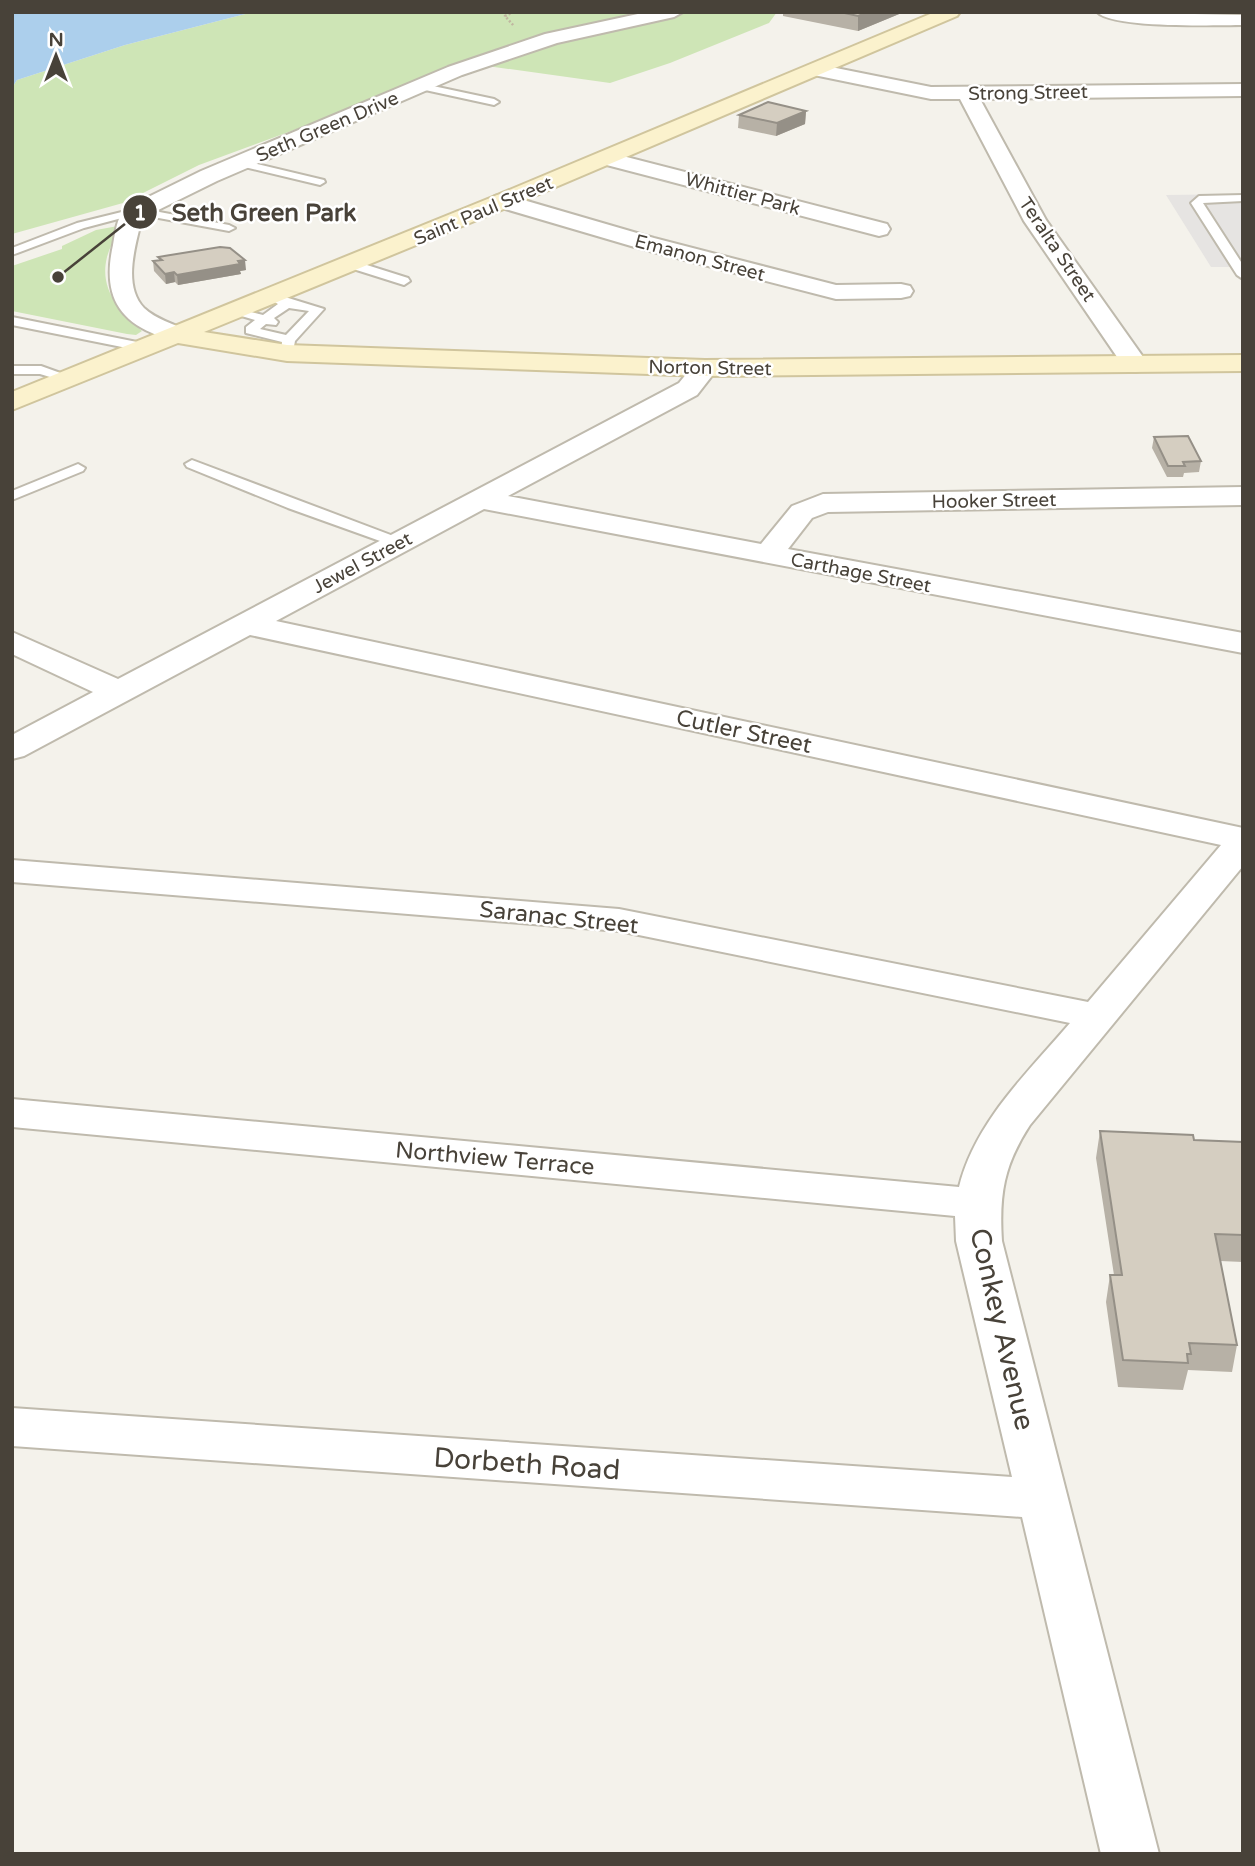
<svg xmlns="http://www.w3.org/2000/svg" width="1255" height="1866" viewBox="0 0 1255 1866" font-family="'Varela Round',sans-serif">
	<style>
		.green { fill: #cee5b6 }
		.parking { fill: #e6e4e2 }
		.water { fill: #accfec }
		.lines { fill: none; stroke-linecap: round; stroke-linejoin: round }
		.service-casing { stroke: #bfbaad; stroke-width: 4 }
		.minor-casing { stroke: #bfbaad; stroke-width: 4 }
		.secondary-casing { stroke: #d0c59d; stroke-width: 4 }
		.path { stroke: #c0b6a0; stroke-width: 2.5; stroke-dasharray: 2 2; stroke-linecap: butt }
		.service { fill: #fff; fill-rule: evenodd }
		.minor { fill: #fff; fill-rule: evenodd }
		.secondary { fill: #fbf2cd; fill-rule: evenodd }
		.wall { fill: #b7b1a6 }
		.shaded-wall { fill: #959087 }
		.building { fill: #d5cec1; stroke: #959087; stroke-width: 2 }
		.labels { text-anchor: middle; stroke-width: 5; stroke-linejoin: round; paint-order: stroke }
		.far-street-label { font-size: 19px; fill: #484239; stroke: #fff }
		.street-label { font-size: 23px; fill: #484239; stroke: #fff }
		.near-street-label { font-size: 28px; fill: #484239; stroke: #fff }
		.leader { fill: none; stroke: #484239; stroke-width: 2.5 }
		.callout-dot { fill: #484239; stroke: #fff; stroke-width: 2.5 }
		.mark-label { font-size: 21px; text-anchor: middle; font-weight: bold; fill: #fff }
		.callout-label { font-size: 24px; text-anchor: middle; font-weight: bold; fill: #484239; stroke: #fff; stroke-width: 5; stroke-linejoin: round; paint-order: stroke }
	</style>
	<rect width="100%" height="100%" fill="#f4f2eb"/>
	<path class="green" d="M253,12H777L769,23L670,63L610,83L473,64L199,165L123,203L12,234V88L17,80L125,45Z
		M118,226C116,238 110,246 107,257C99,289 119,311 142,331L136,335L127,334L12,311V266L62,249V246L96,230Z"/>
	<path class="parking" d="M1243,194V267H1211L1166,195Z"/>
	<path class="water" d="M12,12H253L125,45L17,80L12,88Z"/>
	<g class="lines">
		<defs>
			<path id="service" d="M419,83L494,99L499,102L494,105L416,88L414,86Z
				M240,160L324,180L325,182L320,185L236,165V161Z
				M1243,195V201L1203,203L1243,265V279L1237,275L1191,203L1199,196Z
				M138,208L229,225L235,228L229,231L137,214L84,228L12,255V248L77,223Z
				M351,260L408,278L410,281L404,285L347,267L345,264Z
				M272,293L324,309L295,341L292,356H282L281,353L282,342L246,333V327L255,320L228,312L234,308L263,315L278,304L266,297ZM289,308L309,311L286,335L260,329L266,324L276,325L278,322L274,318Z
				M12,317L147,344L153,348L147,352L12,325Z
				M12,366H41L77,379L70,383L40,374H12Z
				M192,460L404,540L406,543L404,546H394L288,508L187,467L185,464Z
				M78,464L85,468L83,471L12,500V491Z"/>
			<path id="minor" d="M647,12H683L674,17L557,43L462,75L217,181L142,218C136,244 122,285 144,308C155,319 174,324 188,331L192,336L188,341C174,345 165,339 152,333C112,316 104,286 113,245C115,233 117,219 124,209L201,171L448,67L545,34Z
				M1097,12L1243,15V25C1217,25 1113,29 1097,12Z
				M816,64L931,87L1243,84V96L980,99L1046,220L1148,364L1144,370L1135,372L1126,370L1024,221L960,99H931L809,74L806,70L809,66Z
				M607,152L887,224L890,229L887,234L879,236L599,163L596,158L599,153Z
				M503,194L654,238L836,285L901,284L910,286L913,291L910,296L901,298L836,299L638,248L495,206L492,201L495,196Z
				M705,360L714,362L718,368L697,395L508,496L761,544L792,506L823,494L1243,487V505L828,512L812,518L788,549L1243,633V653L484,509L276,621L1243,828V866L1030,1125C1004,1165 999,1194 1002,1241L1159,1854H1101L1022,1517L12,1446V1408L1012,1477L956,1241L955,1216L12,1127V1099L959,1187C975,1122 1028,1072 1070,1023L619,931L12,882V860L619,909L1088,1002L1221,845L250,635L24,756L12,759V735L93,692L12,654V632L118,679L679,383L696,362Z"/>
			<path id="secondary" d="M935,12H960L957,16L511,206L204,332L287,345L705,360L1243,355V371L705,376L287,361L178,343L12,410V392L495,196Z"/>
		</defs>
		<use href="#service" class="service-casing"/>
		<use href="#minor" class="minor-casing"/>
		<use href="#secondary" class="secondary-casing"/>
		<path class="path" d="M514,12L505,16L514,26"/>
		<use href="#service" class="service"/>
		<use href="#minor" class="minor"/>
		<use href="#secondary" class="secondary"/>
	</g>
	<path class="wall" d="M783,12H904L858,31L783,16Z
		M806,111L805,124L776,136L738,128L739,115Z
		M158,257L246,270L240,271L241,274L178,285L175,282L166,284L154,271L153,261L159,260Z
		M1154,437L1201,461L1199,472L1184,473L1183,477H1167L1152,448Z
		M1100,1131L1194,1140L1243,1142V1262L1220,1261L1237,1345L1232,1372L1188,1370L1183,1390L1118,1387L1106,1302L1110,1275H1114L1096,1158Z"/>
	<path class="shaded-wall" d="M868,12H904L858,31V16Z
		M806,111L805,124L776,136L777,123Z
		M245,260L246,270L240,271L241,274L178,285L177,275Z
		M174,272L175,282L166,284L165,274Z"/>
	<path class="building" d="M840,12H868L858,16Z
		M768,102L806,111L777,123L739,115Z
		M220,247L230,248L245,260L238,261L240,264L177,275L174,272L165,274L153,261L162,260L158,257Z
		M1188,436L1201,461L1183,462L1185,466H1168L1154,437Z
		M1100,1131L1193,1135L1194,1140L1243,1142V1235L1215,1234L1237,1345L1189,1343L1191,1354H1187L1188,1363L1123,1360L1110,1275H1122Z"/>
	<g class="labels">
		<g class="far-street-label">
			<text transform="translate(1028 92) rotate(-1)" y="7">Strong Street</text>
			<text transform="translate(327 126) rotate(-23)" y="7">Seth Green Drive</text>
			<text transform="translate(743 193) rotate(15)" y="7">Whittier Park</text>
			<text transform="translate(483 210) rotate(-23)" y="7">Saint Paul Street</text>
			<text transform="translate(1058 249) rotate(56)" y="7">Teralta Street</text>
			<text transform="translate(700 257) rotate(15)" y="7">Emanon Street</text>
			<text transform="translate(710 367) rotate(1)" y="7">Norton Street</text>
			<text transform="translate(994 500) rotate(-1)" y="7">Hooker Street</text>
			<text transform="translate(362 562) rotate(-28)" y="7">Jewel Street</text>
			<text transform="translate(861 572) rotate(11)" y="7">Carthage Street</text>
		</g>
		<g class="street-label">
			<text transform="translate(744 731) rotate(12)" y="8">Cutler Street</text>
			<text transform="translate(559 917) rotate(6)" y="8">Saranac Street</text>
			<text transform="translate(495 1158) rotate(5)" y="8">Northview Terrace</text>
		</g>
		<g class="near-street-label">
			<text transform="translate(1003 1329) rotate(77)" y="10">Conkey Avenue</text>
			<text transform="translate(527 1463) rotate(4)" y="10">Dorbeth Road</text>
		</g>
	</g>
	<path class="leader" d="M58 277L140 212"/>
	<g class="callout-dot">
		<circle cx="58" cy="277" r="7"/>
		<circle cx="140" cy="212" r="18"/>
	</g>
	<g class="mark-label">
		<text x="140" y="220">1</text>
	</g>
	<g class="callout-label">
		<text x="264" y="221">Seth Green Park</text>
	</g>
	<rect width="1255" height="1866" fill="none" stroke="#484239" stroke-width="28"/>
	<g transform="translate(56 56)" stroke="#ffffff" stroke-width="5" paint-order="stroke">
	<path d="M0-5L12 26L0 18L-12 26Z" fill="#484239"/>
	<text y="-10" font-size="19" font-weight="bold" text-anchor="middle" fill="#484239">N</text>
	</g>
</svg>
